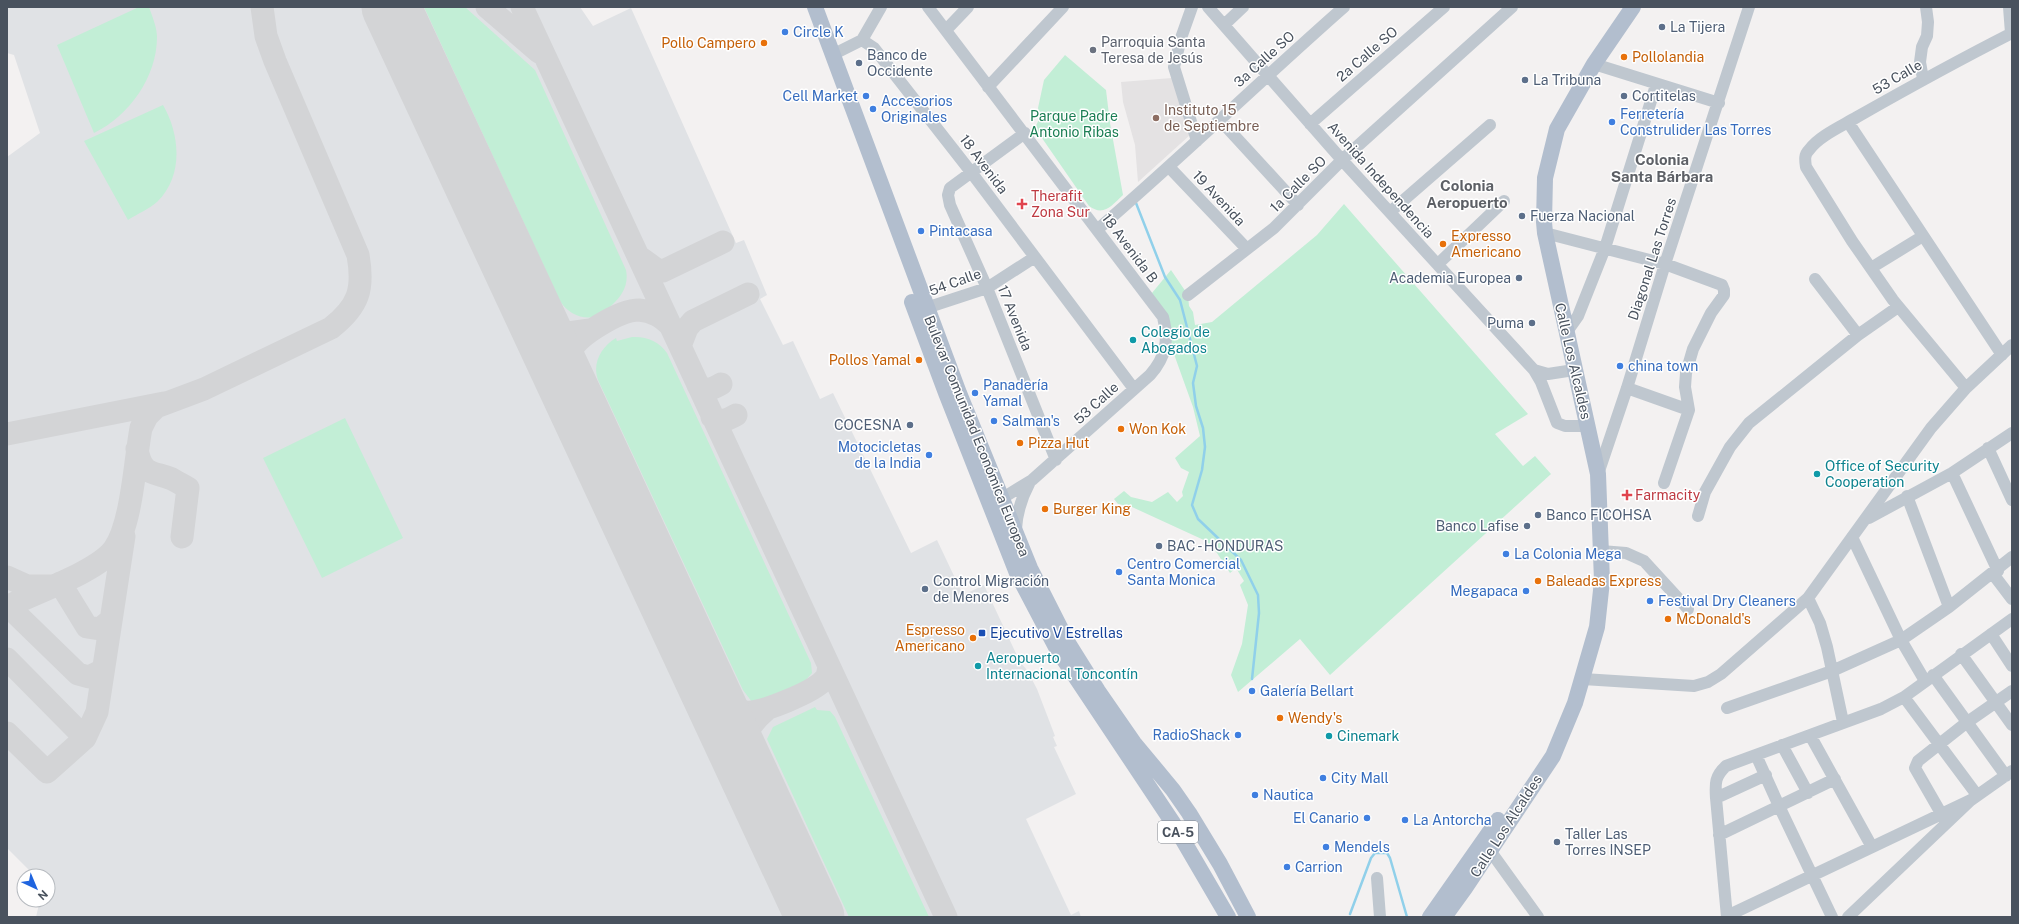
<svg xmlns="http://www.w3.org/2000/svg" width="2019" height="924" viewBox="0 0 2019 924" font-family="'Public Sans',sans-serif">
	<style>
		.education { fill: #e4e2e3 }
		.airport { fill: #e0e2e5 }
		.green { fill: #c2eed6 }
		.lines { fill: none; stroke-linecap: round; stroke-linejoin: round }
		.stream { stroke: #90d0ea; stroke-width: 2.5 }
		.taxiway { stroke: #d3d4d6; stroke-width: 23 }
		.runway { stroke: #d3d4d6; stroke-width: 59 }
		.minor { stroke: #bfc7cf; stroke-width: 12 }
		.major { stroke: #b2bece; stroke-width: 16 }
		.service-dot { fill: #5c6f8a; stroke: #fff; stroke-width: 1.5 }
		.shop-dot { fill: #3f7fe0; stroke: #fff; stroke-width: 1.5 }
		.food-dot { fill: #e8710a; stroke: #fff; stroke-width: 1.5 }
		.worship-dot { fill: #6b7280; stroke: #fff; stroke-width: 1.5 }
		.education-dot { fill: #8d6e63; stroke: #fff; stroke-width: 1.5 }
		.health-dot { fill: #e0444e; stroke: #fff; stroke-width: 1.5 }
		.culture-dot { fill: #0f9aa8; stroke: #fff; stroke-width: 1.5 }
		.transit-dot { fill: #1a4fb4; stroke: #fff; stroke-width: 1.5 }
		.labels { text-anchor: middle; stroke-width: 3; stroke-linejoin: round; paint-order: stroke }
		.shield { fill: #fff; stroke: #80868e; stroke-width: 1 }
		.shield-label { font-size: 13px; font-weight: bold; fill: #49525e }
		.service-label { font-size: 14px; fill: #4e5e75; stroke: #fff; text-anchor: start }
		.shop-label { font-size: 14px; fill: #366cbe; stroke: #fff; text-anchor: start }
		.worship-label { font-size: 14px; fill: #5b616d; stroke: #fff; text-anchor: start }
		.food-label { font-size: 14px; fill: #c56008; stroke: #fff; text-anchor: start }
		.street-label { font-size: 14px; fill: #49525e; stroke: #fff }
		.education-label { font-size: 14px; fill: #785e54; stroke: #fff; text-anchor: start }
		.park-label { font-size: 14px; fill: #1b7e54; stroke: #fff }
		.health-label { font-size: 14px; fill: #be3a42; stroke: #fff; text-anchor: start }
		.culture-label { font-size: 14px; fill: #0d838f; stroke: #fff; text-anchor: start }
		.transit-label { font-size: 14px; fill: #164399; stroke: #fff; text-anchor: start }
		.neighbourhood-label { font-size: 15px; font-weight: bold; fill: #5d6066; stroke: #fff }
	</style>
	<rect width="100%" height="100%" fill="#f3f1f1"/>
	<path class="education" d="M1172,78L1190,135L1138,182L1135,145L1123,102L1121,82Z"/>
	<path class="airport" d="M7,7H580L593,26L631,8L736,243L744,240L767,295L760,299L783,345L793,341L820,399L833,393L911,553L937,540L963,595L984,585L1020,662L1027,670L1037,689L1055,736L1053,737L1057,746L1054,747L1076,794L1026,819L1071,915L1079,911L1081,917H36L40,900H48V876H35L7,848V157L40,133L14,55L7,53Z"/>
	<path class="green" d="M139,7H149C152,16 157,27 157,37C157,77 129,116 94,133L57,45Z
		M424,7H465L535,70L626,270C629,285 622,296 612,305C609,307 608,310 606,312C590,323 570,317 560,301Z
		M1065,55L1106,90L1110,123L1123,195C1112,205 1104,217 1089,206L1035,128L1040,117L1038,108L1044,80Z
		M163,105C180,134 184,176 157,202C149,209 137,214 128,220L84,141Z
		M1344,204L1528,414L1495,434L1523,466L1535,456L1551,474L1330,675L1300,639L1238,692L1231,675L1242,644L1248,605L1240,585L1244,581L1236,568L1230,573L1217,553L1206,541L1132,507L1118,504L1114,499L1124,491L1131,497L1152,502L1168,492L1177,502L1183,496L1182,492L1189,472L1181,468L1175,458L1200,436L1193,407L1152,293L1171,270L1188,295L1189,306L1193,312L1195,325L1212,322L1317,235Z
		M632,337C646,336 659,341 667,353L811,663L812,673L805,681L798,685L799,688L765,703L752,702L743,690L598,380C592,363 601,347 616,338L617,341Z
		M345,418L403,538L322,578L263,458Z
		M815,707L817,710L830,711L835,717L929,917H849L767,739L773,727Z"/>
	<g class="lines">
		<path class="stream" d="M1136,203L1165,277L1180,300L1197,366L1193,383L1196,406L1203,428L1205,447L1202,470L1192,505L1198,519L1241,560L1258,595L1259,613L1252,679
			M1350,914L1371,858L1375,853H1387L1390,858L1407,917"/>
		<path class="taxiway" d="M487,7L539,52
			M522,7L946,917
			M638,256L656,269L663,271L723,242
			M536,320L568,333L590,330
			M680,346L687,328L693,321L748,294
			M698,385C707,392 712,389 721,384
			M567,386C567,374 566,363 570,352C578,335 620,310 639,310C653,311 662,317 671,326
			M712,417C721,423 727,420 736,415
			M7,434L164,403
			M137,449C142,476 152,471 172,479C177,482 183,485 188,488L182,537
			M7,577L27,586H51
			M60,583L87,627L100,629L111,620
			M8,606L78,674L89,677L101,671L104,666
			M7,607C34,593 97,572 114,549C132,524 135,460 141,428L147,416L156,407L204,389L331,328C359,306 364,289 358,255L275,61L266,36L262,7
			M7,659L85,738
			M709,689C720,699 730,710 745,712C761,714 813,692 824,680C828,677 828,671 829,666
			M7,733L47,772L85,738L97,712L124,536
			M750,776C742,746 740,732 766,710"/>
		<path class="runway" d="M391,7L815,917"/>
		<path class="minor" d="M928,7L1163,317C1169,340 1166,357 1150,375L1032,480L1001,499
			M1192,7L1181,38L1174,67L1197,141
			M1208,7L1342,160L1534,370L1541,382L1557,423L1565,426H1588
			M2009,7L2011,33
			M1224,25L1243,7
			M946,30L968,7
			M862,40L874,48L971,172L1134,389
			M832,55L862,40L881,7
			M1594,64L1719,103
			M1923,79L1920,62L1922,47L1927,36L1928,22L1926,7
			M988,87L1063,7
			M1220,120L1298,205
			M1848,122L2002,355
			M1310,124L1444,7
			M1025,133L950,188L948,195L950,205L987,288L1056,460
			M1169,167L1247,249
			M1390,212L1490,125
			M1098,229C1182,157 1261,80 1344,7
			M1545,233L1665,264L1722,285L1724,290V295L1711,313L1693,349L1686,373L1685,387L1689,410L1664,483
			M1438,264L1504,201
			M1871,268L1923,236
			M1815,279L1858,335
			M1188,295L1274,228L1342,160L1512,7
			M926,308L987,288L1035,257
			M1566,333L1578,316L1605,248L1656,85
			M1534,370L1548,374L1574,370
			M1627,388L1689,410
			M1966,388L1893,300L1852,241L1806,167C1805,160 1804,155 1809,150C1819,136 1842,126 1857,117C1908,88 1959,60 2012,33
			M1988,448L2012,500
			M1952,473L1998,571
			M1598,474L1627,388L1665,264L1749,7
			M1907,496L1949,607
			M1698,516L1705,492L1730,447L1749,423L1858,335L1898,307
			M1869,518L1952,473L2012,433
			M1016,529C1017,512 1021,499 1029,484
			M1852,537L1901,640L1925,681
			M1601,551L1626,553L1644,561L1688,609
			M1993,574L2012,599
			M1808,598L1820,623L1827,647L1843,722
			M1991,634L2012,666
			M1961,654L2012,725
			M1933,675L2006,776
			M1583,679L1694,686L1708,682L1721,674L1808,598L1931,428L1966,388L2012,345
			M1904,697L1977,795
			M1727,708L1832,671L1901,640L1949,607L2012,557
			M1810,735L1872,847
			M1782,745L1808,793
			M1756,755L1779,806L1832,917
			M1716,798L1766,775
			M1942,815L1915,768L1918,761L1966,723L2012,691
			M1719,835L1835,779
			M1486,845L1538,917
			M1377,878L1380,917
			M1727,916L1971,800
			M1727,917L1716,798C1715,783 1715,776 1726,766L1881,709L1904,697L2012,619
			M1848,917L1971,800L2012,771"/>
		<path class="major" d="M815,7L959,393L1030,568L1068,643L1098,691L1134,743L1173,790L1189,813L1220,864L1248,917
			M912,302L946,393L1017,573L1057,649L1173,823L1228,917
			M1430,917L1498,820
			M1444,917L1465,888L1553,756L1575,703L1597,627L1602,581L1598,474L1545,233L1544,222L1545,178L1557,129L1594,64L1633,7"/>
	</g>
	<g class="service-dot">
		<circle cx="1662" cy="27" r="4"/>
		<circle cx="859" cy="63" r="4"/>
		<circle cx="1525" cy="80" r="4"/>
		<circle cx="1624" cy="96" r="4"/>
		<circle cx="1522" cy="216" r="4"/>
		<circle cx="1519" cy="278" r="4"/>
		<circle cx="1532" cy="323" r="4"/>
		<circle cx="910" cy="425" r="4"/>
		<circle cx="1538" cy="515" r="4"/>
		<circle cx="1527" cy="526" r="4"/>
		<circle cx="1159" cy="546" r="4"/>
		<circle cx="925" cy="589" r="4"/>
		<circle cx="1557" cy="842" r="4"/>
	</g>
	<g class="shop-dot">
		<circle cx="785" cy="32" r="4"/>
		<circle cx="866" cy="96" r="4"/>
		<circle cx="873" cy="109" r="4"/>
		<circle cx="1612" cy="122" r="4"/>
		<circle cx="921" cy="231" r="4"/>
		<circle cx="1620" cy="366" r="4"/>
		<circle cx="975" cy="393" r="4"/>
		<circle cx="994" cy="421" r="4"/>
		<circle cx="929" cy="455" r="4"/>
		<circle cx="1506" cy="554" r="4"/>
		<circle cx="1119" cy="572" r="4"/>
		<circle cx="1526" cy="591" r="4"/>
		<circle cx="1650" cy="601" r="4"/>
		<circle cx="1252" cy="691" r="4"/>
		<circle cx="1238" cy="735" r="4"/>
		<circle cx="1323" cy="778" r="4"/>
		<circle cx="1255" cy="795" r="4"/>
		<circle cx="1367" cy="818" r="4"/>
		<circle cx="1405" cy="820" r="4"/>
		<circle cx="1326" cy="847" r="4"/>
		<circle cx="1287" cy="867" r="4"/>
	</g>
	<g class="food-dot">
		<circle cx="764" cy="43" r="4"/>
		<circle cx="1624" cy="57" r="4"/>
		<circle cx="1443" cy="244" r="4"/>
		<circle cx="919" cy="360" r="4"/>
		<circle cx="1121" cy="429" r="4"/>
		<circle cx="1020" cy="443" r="4"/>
		<circle cx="1045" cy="509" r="4"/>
		<circle cx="1538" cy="581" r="4"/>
		<circle cx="1668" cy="619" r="4"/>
		<circle cx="973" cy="638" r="4"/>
		<circle cx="1280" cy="718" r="4"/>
	</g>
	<circle class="worship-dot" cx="1093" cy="50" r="4"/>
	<circle class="education-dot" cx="1156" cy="118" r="4"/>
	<g class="health-dot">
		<path d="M1020 198h4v4h4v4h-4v4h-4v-4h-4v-4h4z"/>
		<path d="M1625 489h4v4h4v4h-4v4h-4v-4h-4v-4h4z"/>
	</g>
	<g class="culture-dot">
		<circle cx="1133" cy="340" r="4"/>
		<circle cx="1817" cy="474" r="4"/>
		<circle cx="978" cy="666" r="4"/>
		<circle cx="1329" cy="736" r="4"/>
	</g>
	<rect class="transit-dot" x="978" y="629" width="8" height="8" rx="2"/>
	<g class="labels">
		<rect class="shield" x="1158" y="821" width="40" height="22" rx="3"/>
		<g class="shield-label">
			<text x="1178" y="837">CA-5</text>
		</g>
		<g class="service-label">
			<text x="1670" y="32">La Tijera</text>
			<text x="867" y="60">Banco de<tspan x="867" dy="16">Occidente</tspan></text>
			<text x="1533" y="85">La Tribuna</text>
			<text x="1632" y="101">Cortitelas</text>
			<text x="1530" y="221">Fuerza Nacional</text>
			<text x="1511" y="283" text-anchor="end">Academia Europea</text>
			<text x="1524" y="328" text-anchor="end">Puma</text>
			<text x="902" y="430" text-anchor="end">COCESNA</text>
			<text x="1546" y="520">Banco FICOHSA</text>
			<text x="1519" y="531" text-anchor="end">Banco Lafise</text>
			<text x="1167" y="551">BAC - HONDURAS</text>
			<text x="933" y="586">Control Migración<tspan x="933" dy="16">de Menores</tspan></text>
			<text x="1565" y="839">Taller Las<tspan x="1565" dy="16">Torres INSEP</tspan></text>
		</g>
		<g class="shop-label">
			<text x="793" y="37">Circle K</text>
			<text x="858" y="101" text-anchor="end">Cell Market</text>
			<text x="881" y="106">Accesorios<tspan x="881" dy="16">Originales</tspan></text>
			<text x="1620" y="119">Ferretería<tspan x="1620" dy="16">Construlider Las Torres</tspan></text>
			<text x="929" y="236">Pintacasa</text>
			<text x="1628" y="371">china town</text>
			<text x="983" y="390">Panadería<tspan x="983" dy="16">Yamal</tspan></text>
			<text x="1002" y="426">Salman's</text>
			<text x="921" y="452" text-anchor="end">Motocicletas<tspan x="921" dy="16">de la India</tspan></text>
			<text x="1514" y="559">La Colonia Mega</text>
			<text x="1127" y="569">Centro Comercial<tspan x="1127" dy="16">Santa Monica</tspan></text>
			<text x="1518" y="596" text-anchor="end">Megapaca</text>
			<text x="1658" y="606">Festival Dry Cleaners</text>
			<text x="1260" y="696">Galería Bellart</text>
			<text x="1230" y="740" text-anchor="end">RadioShack</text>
			<text x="1331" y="783">City Mall</text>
			<text x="1263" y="800">Nautica</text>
			<text x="1359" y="823" text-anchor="end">El Canario</text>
			<text x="1413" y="825">La Antorcha</text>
			<text x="1334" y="852">Mendels</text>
			<text x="1295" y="872">Carrion</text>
		</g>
		<g class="worship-label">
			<text x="1101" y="47">Parroquia Santa<tspan x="1101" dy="16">Teresa de Jesús</tspan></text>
		</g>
		<g class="food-label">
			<text x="756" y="48" text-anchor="end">Pollo Campero</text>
			<text x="1632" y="62">Pollolandia</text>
			<text x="1451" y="241">Expresso<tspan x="1451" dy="16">Americano</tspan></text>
			<text x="911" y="365" text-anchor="end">Pollos Yamal</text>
			<text x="1129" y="434">Won Kok</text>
			<text x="1028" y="448">Pizza Hut</text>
			<text x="1053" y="514">Burger King</text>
			<text x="1546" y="586">Baleadas Express</text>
			<text x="1676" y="624">McDonald's</text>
			<text x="965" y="635" text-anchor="end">Espresso<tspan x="965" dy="16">Americano</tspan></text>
			<text x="1288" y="723">Wendy's</text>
		</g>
		<g class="street-label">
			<text transform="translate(1367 54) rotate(-41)" y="5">2a Calle SO</text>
			<text transform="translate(1264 59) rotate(-42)" y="5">3a Calle SO</text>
			<text transform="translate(1897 77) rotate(-30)" y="5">53 Calle</text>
			<text transform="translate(984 164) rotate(53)" y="5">18 Avenida</text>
			<text transform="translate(1381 180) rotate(48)" y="5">Avenida Independencia</text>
			<text transform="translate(1298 184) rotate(-45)" y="5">1a Calle SO</text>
			<text transform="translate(1219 198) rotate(47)" y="5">19 Avenida</text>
			<text transform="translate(1130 248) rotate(53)" y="5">18 Avenida B</text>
			<text transform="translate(1652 259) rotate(-72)" y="5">Diagonal Las Torres</text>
			<text transform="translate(955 282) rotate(-20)" y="5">54 Calle</text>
			<text transform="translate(1015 318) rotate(68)" y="5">17 Avenida</text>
			<text transform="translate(1573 361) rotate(77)" y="5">Calle Los Alcaldes</text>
			<text transform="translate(1096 403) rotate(-42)" y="5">53 Calle</text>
			<text transform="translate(977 436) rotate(68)" y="5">Bulevar Comunidad Económica Europea</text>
			<text transform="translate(1506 826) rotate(-57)" y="5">Calle Los Alcaldes</text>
		</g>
		<g class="education-label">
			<text x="1164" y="115">Instituto 15<tspan x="1164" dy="16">de Septiembre</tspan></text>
		</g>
		<g class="park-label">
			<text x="1074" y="121">Parque Padre<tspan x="1074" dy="16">Antonio Ribas</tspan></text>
		</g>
		<g class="health-label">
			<text x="1031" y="201">Therafit<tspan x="1031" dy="16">Zona Sur</tspan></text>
			<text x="1635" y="500">Farmacity</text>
		</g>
		<g class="culture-label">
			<text x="1141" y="337">Colegio de<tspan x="1141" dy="16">Abogados</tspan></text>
			<text x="1825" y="471">Office of Security<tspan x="1825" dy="16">Cooperation</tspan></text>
			<text x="986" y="663">Aeropuerto<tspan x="986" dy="16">Internacional Toncontín</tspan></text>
			<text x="1337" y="741">Cinemark</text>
		</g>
		<g class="transit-label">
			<text x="990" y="638">Ejecutivo V Estrellas</text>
		</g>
		<g class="neighbourhood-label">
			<text x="1662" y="165">Colonia<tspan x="1662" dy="17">Santa Bárbara</tspan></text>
			<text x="1467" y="191">Colonia<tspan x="1467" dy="17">Aeropuerto</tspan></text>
		</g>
	</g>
	<rect width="2019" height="924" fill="none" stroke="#49525e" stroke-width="16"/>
	<g transform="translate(36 888) rotate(136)"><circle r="19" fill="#ffffff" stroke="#b6babf"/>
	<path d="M0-3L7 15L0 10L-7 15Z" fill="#1f64df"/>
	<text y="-6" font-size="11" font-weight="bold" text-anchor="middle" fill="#49525e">N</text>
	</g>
</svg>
